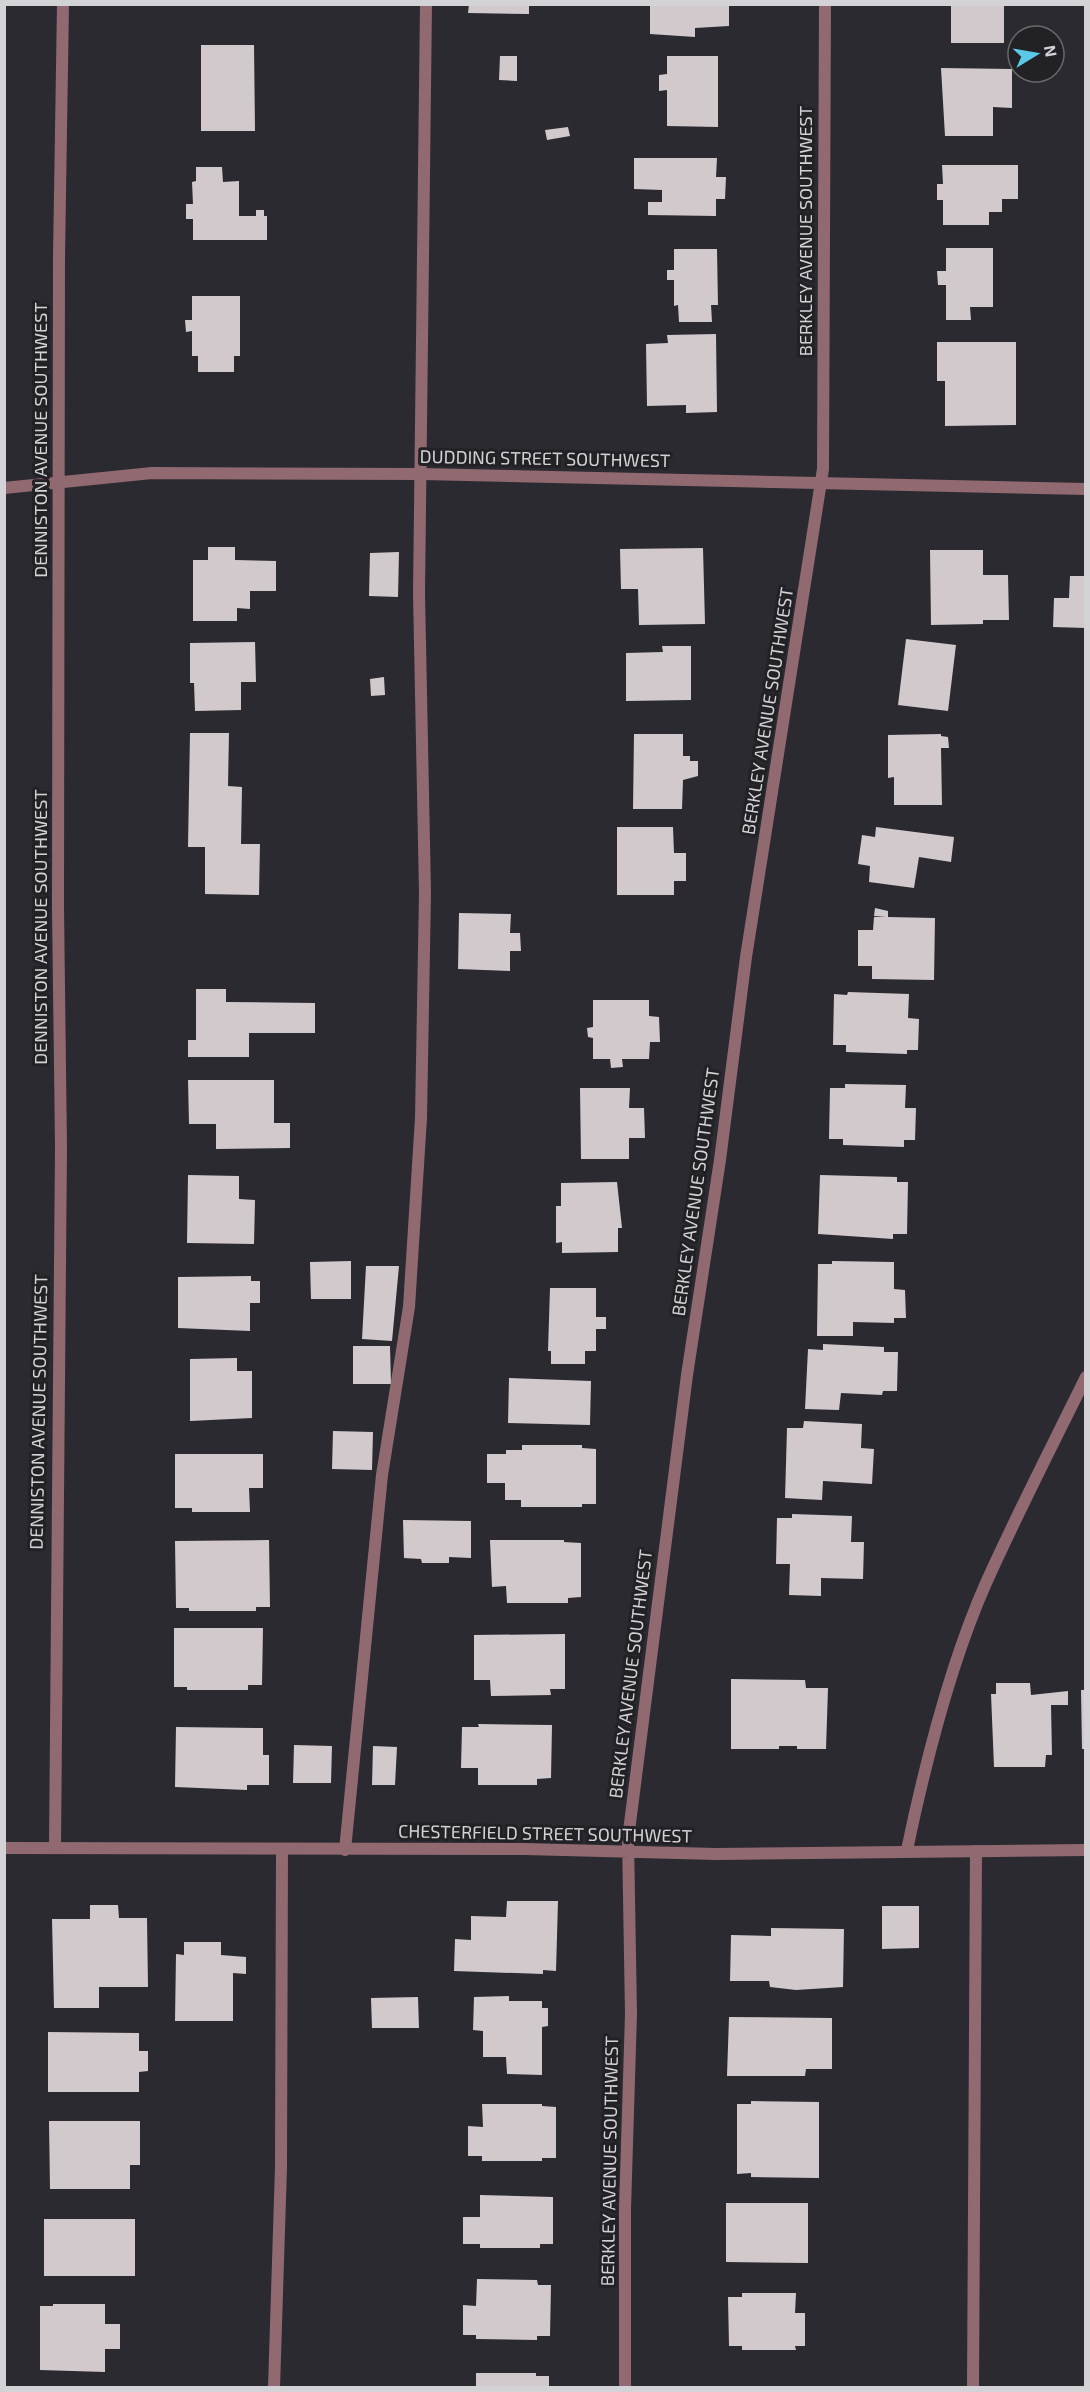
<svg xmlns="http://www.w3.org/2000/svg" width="1090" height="2392" viewBox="0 0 1090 2392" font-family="'Exo 2',sans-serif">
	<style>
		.building { fill: #d2c9cd }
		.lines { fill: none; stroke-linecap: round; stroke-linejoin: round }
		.lane { stroke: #906a70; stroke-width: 12 }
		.street { stroke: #906a70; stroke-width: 12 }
		.labels { text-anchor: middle; stroke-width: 6; stroke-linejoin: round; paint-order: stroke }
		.street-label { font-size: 18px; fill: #d3d2d6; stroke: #222126 }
	</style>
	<rect width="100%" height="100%" fill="#2b2a30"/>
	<path class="building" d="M469,4H529V14L468,13Z
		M650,4H729V26L695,28V37L650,34Z
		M951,4H1004V43H951Z
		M201,45H254L255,131H201Z
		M500,56H517V81L499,80Z
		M667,56H718V127L667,126V90L659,91V75L667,74Z
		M941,68L1012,69V108L993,107V136H945Z
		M568,127L570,136L547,140L545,130Z
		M634,158H717L716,177H726L725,199H716V216L648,215V202H662V190L634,189Z
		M942,165H1018V199H1002V212H989V225H943V200H937V184H943Z
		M196,167H222L223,182L239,181V216H256V210H264V216H267V240H193V219H186V204H193L192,182L196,181Z
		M946,248H993V307H970L971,320H946V285H938L937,271H946Z
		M674,249H717L718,305H711L712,322H679L678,305L674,306V280H667V270H674Z
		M192,296H240V356H234V372H198V356H192V331L186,332L185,320H192Z
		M716,334L717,412L686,413V405L647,406L646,344L668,343L667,335Z
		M937,342H1016V425L945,426V381H937Z
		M208,547H235V560L276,561V591H250V609L237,608V621H193V560H208Z
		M703,548L705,624L639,625L638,589H621L620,549Z
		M930,550H983V575H1008L1009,620H983V624L931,625Z
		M399,552L398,597L369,596L370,553Z
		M1070,576H1086V628L1053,627L1054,598H1069Z
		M906,639L956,645L948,711L898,705Z
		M255,642L256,682H241V710L195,711L194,683H190V643Z
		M662,646H691V700L626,701V653L663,652Z
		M384,677L385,695L371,696L370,679Z
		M190,733H229L228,786L242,787L241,844H260L259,895L205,894V847H188Z
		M634,734H683V756H690V761H698V776L683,780L682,809H633Z
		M941,734V736L948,737L949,748H941L942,805H894V777L888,778V735Z
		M617,827H673L674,853H686V881H674V895H617Z
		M876,827L954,837L951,862L919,857L914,888L869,882L870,866L858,864L862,835L875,837Z
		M875,908L888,911V917L935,918L934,980L872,979V966H858V930H873L874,917H886L874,916Z
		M459,913L511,914L510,933H520L521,951H510V971L458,969Z
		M196,989H226V1002L315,1003V1033H249V1057H188V1040H196Z
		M848,992L909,994L908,1018L919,1019L918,1050H907V1054L846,1052V1045H833L834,994L847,995Z
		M593,1000H649V1016L659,1017L660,1042H650L649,1059H622L623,1067L611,1068L610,1059H593V1038L588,1037L587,1028L593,1027Z
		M188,1080H274V1123H290V1148L216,1149V1124H189Z
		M845,1084L906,1085L905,1108H916L915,1140H904V1147L843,1145V1139H829L830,1088H845Z
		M580,1088H630L629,1108H644L645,1138H629V1159H581Z
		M188,1175L239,1176V1199L255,1200L254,1244L187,1243Z
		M820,1175L897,1177V1182H908L907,1234H893V1239L818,1234Z
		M617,1182L622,1228H618V1252L562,1253V1242L556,1243V1206H561V1183Z
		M351,1261V1299H311L310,1262Z
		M832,1261L894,1262V1289L905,1290L906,1318H894V1323L853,1322V1336H817L818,1264H832Z
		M366,1266H399L392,1341L362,1339Z
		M251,1276V1281H260V1303H250V1331L178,1328V1277Z
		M550,1288H596V1317H606V1329H596V1351H585V1364H551V1351H548Z
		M823,1344L884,1347V1352H898L897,1391H883L882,1395L841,1393L839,1410L805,1409L808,1349L823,1350Z
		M353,1346H390L391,1384H353Z
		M237,1358V1371H252V1418L190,1421V1359Z
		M509,1378L591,1381L590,1425L508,1423Z
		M804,1421L862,1424L861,1448L874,1449L872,1484L823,1481L822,1500L785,1498L787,1428H803Z
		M333,1431L373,1432L372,1470L332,1469Z
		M522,1445H582V1448L596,1449V1504H582V1507H521V1500H505V1483H487V1454H506V1450H522Z
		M175,1454H263V1488H249L250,1512H192V1508H175Z
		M792,1514L852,1516L851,1542H864L863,1579L821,1578V1596L789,1595L790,1564H776L777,1518H792Z
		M403,1520L471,1521V1558L449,1557V1563H422L421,1559L404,1558Z
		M269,1540L270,1607H256V1611H189V1608H176L175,1541Z
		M490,1540H564V1542L581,1543V1597L568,1598V1603H507L506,1586L492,1587Z
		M174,1628H263L262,1685H248V1690H187V1687H174Z
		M565,1634V1689H550L551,1695L491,1696L490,1680H474V1635Z
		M731,1679L805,1680L806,1688H828L826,1749H797V1746H779V1749H731Z
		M996,1683H1030L1031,1695L1068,1691V1705H1051L1052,1755H1046L1045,1767H994L991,1694H996Z
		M1081,1690H1086V1749H1082Z
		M478,1724L552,1725L551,1778L537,1779V1785H478V1768H461L462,1727H479Z
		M176,1727L263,1728V1755H269V1785H247V1790L175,1787Z
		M294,1745L332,1746L331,1783H293Z
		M373,1746L397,1747L395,1785H372Z
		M507,1901H558L556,1971L543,1970V1974L454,1971L455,1939L471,1940V1916L506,1917Z
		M90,1905H118L119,1918H147L148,1987H99V2008H54L52,1919H90Z
		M882,1906H919V1948L882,1949Z
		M771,1928L844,1929L843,1987L796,1990L770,1987L769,1981H730L731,1935L771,1936Z
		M184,1942H221V1955L246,1957V1974L233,1973V2021H175L176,1954L184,1955Z
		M509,1996V2001H542V2008H548V2026L542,2027V2075L507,2074L506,2057H483V2031L473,2030L474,1997Z
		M418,1997L419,2028H372L371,1998Z
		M729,2017L832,2018V2069H806L805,2076H727Z
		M48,2032L139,2033V2051H148V2071L139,2072V2092H48Z
		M751,2101L819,2102V2178L751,2177V2173L737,2174V2104H751Z
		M482,2104H542V2106L556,2107V2158H542V2161H482V2156H468V2126L483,2127Z
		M49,2121H140V2165H130V2189H50Z
		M480,2195L553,2197V2244H540V2248H480V2244H463V2217H480Z
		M726,2203H808V2263L726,2262Z
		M44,2219H135V2276H44Z
		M477,2279L537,2280L538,2285H551L550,2336H537V2340L476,2339V2335H463V2305L476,2306Z
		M742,2293H796L795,2313H805V2346H795L796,2350H742V2346H729L728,2297H742Z
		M53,2304H105V2324H120V2349H105V2372L40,2370V2306H53Z
		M476,2373H536V2376H549V2388H476Z"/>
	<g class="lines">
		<path class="lane" d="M345,1850L382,1475L409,1307L421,1118L425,893L419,593L426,4
			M907,1850C925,1764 950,1664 986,1583C1017,1514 1052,1446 1086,1377
			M274,2388L281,2167L282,1850
			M973,2388L976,1851"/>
		<path class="street" d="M4,488L152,473L422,474L1086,489
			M4,1848L525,1849L716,1854L1086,1850
			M55,1848L61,1147L58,907L59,257L63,4
			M625,2388V2209L631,2014L628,1839L687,1375L720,1160L746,957L823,469L825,4"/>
	</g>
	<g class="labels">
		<g class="street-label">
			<text transform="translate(806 231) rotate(-90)" y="6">BERKLEY AVENUE SOUTHWEST</text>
			<text transform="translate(41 440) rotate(-90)" y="6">DENNISTON AVENUE SOUTHWEST</text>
			<text transform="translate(545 459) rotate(1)" y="6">DUDDING STREET SOUTHWEST</text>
			<text transform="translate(768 711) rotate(-81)" y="6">BERKLEY AVENUE SOUTHWEST</text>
			<text transform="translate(41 927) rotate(-90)" y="6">DENNISTON AVENUE SOUTHWEST</text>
			<text transform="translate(696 1192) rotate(-82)" y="6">BERKLEY AVENUE SOUTHWEST</text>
			<text transform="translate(39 1412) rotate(-89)" y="6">DENNISTON AVENUE SOUTHWEST</text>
			<text transform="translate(631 1674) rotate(-83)" y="6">BERKLEY AVENUE SOUTHWEST</text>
			<text transform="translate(545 1834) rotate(1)" y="6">CHESTERFIELD STREET SOUTHWEST</text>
			<text transform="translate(610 2161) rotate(-89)" y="6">BERKLEY AVENUE SOUTHWEST</text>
		</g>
	</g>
	<rect width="1090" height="2392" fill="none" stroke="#d3d2d6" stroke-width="12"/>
	<g transform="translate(1036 54) rotate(79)"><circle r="28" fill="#222126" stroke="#69686c" stroke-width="1.5"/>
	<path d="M0-4.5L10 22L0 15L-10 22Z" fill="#5ac8e6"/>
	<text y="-9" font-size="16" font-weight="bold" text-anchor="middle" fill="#d3d2d6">N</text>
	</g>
</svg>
